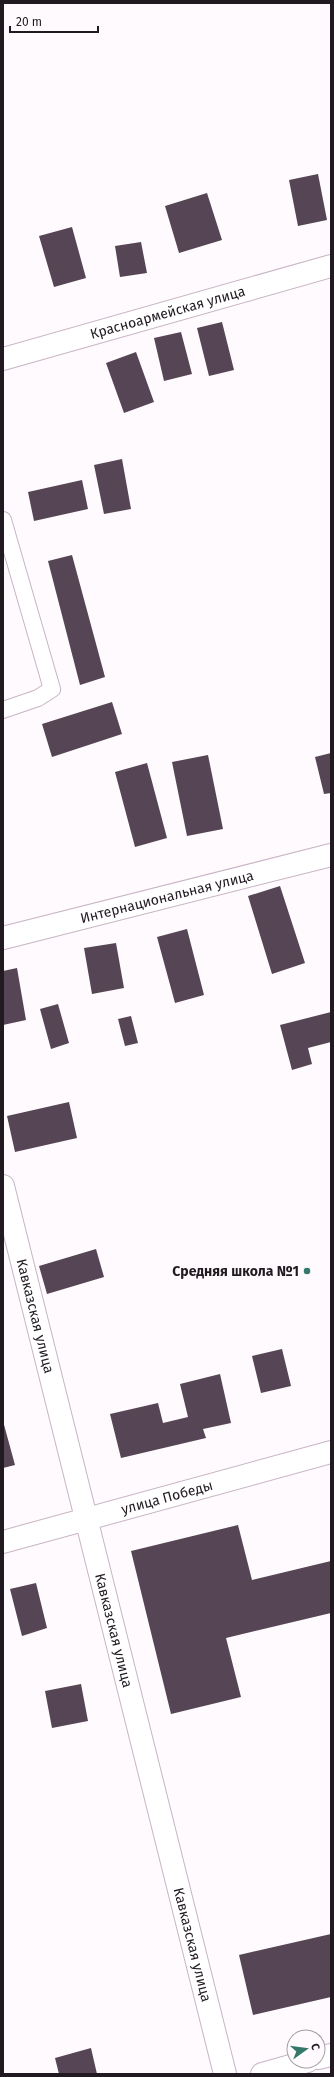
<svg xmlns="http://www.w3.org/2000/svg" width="334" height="2077" viewBox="0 0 334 2077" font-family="'Fira Sans',sans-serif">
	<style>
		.building { fill: #564554 }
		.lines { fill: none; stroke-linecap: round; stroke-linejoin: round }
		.service-casing { stroke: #c8b4c6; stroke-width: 18 }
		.minor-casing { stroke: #c8b4c6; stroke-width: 24 }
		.service { stroke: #fff; stroke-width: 16 }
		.minor { stroke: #fff; stroke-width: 22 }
		.poi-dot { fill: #34786c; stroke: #fefafd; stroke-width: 1.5 }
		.labels { text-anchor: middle; stroke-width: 4; stroke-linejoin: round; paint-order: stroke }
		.street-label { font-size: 14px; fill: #211a21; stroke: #fefafd }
		.poi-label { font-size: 14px; font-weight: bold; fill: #211a21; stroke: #fefafd; text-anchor: end }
	</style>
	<rect width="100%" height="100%" fill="#fefafd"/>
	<path class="building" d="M318,174L327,220L298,226L289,180Z
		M207,193L222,240L179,253L165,206Z
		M72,227L86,278L54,287L39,236Z
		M141,242L147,273L120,277L115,246Z
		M222,322L234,370L209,376L197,328Z
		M181,332L192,374L164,381L154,338Z
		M136,352L154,402L124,413L106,363Z
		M122,459L131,509L104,514L94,465Z
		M82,480L88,509L34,521L28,492Z
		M72,555L105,677L80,685L48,561Z
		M112,702L122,734L52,757L42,724Z
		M331,753V793L324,794L315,757Z
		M208,755L223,829L187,836L172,762Z
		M147,763L167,838L135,847L115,772Z
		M280,886L305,963L272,974L248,896Z
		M187,929L204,995L175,1003L157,937Z
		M116,943L124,988L92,994L84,948Z
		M17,968L26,1020L3,1025V971Z
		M58,1004L69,1043L51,1049L40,1009Z
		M331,1012V1042L308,1048L312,1064L292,1070L280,1025Z
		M131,1016L138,1043L125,1046L118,1019Z
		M69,1102L77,1138L15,1152L7,1116Z
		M96,1249L104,1277L47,1294L39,1266Z
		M282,1349L291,1386L261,1393L252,1356Z
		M220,1374L231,1423L203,1429L206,1438L121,1458L110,1414L158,1403L163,1423L188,1417L180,1384Z
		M3,1421L15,1465L3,1468Z
		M238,1525L252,1580L331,1561V1613L226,1638L241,1697L171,1714L131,1551Z
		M36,1583L47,1628L22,1636L10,1589Z
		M81,1684L88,1721L52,1728L45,1691Z
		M331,1934V1997L253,2015L239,1955Z
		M91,2048L97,2074H59L55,2058Z"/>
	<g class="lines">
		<defs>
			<path id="service" d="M3,520L52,689L38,698L3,710"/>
			<g id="minor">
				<path id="s1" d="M3,359L331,266"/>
				<path id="s2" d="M3,938L331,855"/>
				<path id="s3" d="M3,1186L225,2074"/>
				<path id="s4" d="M3,1542L331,1452"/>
				<path d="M318,2058L331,2055"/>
				<path d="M262,2074L308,2061"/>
			</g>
		</defs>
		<use href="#service" class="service-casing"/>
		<use href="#minor" class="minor-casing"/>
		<use href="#service" class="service"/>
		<use href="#minor" class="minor"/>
	</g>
	<circle class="poi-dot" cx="307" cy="1271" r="4"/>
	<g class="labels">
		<g class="street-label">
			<text dy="5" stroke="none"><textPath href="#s1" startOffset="171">Красноармейская улица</textPath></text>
			<text dy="5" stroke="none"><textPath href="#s2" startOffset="169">Интернациональная улица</textPath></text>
			<text dy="5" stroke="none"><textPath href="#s3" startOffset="134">Кавказская улица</textPath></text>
			<text dy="5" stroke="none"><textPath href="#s4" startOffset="170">улица Победы</textPath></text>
			<text dy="5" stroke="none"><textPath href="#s3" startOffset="458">Кавказская улица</textPath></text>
			<text dy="5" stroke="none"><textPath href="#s3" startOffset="782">Кавказская улица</textPath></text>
		</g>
		<g class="poi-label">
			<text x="299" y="1276">Средняя школа №1</text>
		</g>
	</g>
	<rect width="334" height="2077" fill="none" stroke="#211a21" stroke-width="8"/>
	<g transform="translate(306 2049) rotate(76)"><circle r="19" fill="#fefafd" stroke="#a6a0a5"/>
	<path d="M0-3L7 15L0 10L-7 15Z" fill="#34786c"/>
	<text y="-6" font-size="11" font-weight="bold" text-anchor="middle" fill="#211a21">С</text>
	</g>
	<path d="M10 26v6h88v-6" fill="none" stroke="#211a21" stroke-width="2"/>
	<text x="16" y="26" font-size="12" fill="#211a21" stroke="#fefafd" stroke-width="3" paint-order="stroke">20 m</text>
</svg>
